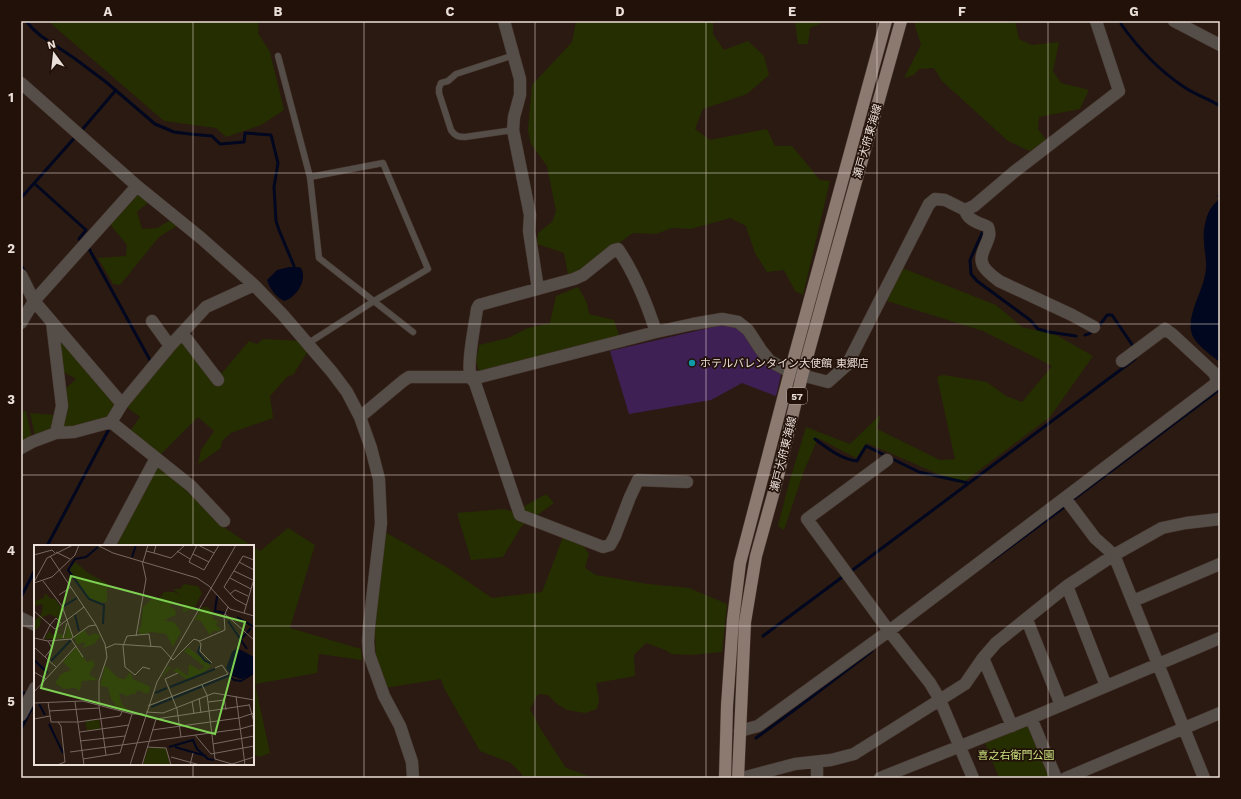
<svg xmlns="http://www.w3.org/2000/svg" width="1241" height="799" viewBox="0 0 1241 799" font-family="'Work Sans','Noto Sans JP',sans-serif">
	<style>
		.green { fill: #252e00 }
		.water { fill: #00071f }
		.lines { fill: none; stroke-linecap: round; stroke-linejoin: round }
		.stream { stroke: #00071f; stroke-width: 3 }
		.building { fill: #3f2055 }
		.lane-casing { stroke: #46362e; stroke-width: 7 }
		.street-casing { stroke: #46362e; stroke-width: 13 }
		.primary-casing { stroke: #46362e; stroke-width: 13 }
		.lane { stroke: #554d48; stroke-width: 6 }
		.street { stroke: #554d48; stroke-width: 12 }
		.primary { stroke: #8c7a70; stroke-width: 12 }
		.grid { fill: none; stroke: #ebdfd9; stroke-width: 1; stroke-opacity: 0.55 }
		.culture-dot { fill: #0f9aa8; stroke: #211109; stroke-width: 1.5 }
		.labels { text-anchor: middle; stroke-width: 3.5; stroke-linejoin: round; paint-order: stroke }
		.shield { fill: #211109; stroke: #aea19b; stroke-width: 1 }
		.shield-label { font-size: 10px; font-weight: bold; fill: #ebdfd9 }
		.street-label { font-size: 11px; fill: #ebdfd9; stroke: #211109 }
		.poi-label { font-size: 11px; fill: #ebdfd9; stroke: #211109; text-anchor: start }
		.park-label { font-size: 11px; fill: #cce381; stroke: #211109 }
		.inset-river { fill: none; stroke: #00071f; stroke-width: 2 }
		.inset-road { fill: none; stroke: #786962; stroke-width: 1 }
		.view { fill: #7ed053; fill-opacity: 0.15; stroke: #7ed053; stroke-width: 2 }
		.inset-edge { fill: none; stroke: #ebdfd9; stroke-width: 2 }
		.neatline { fill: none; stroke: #ebdfd9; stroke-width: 1.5 }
		.grid-label { font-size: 13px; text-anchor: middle; font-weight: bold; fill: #ebdfd9 }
	</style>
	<rect width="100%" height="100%" fill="#2b1a12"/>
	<path class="green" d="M48,21H259L258,33L270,52L284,110L261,125L226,137L216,128L164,121Z
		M576,21H713V34L724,50L748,41L764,56L769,75L747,94L703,109L695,129L710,140L767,129L775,146H792L820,180L830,181L803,295L795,291L784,270L767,272L755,253L746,226L730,218L691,229L672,228L656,234L633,233L581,270L568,275L564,253L537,244L538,233L552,222L556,211L547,166L531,144L528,130L532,85L572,42Z
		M795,21H826L810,28L808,44H798Z
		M915,21H1015L1019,39L1032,45L1059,42L1053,71L1061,83L1089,90L1080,109L1039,117L1038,129L1046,140L1030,151L1008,141L942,81L934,68L919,69L914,75L904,78L921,45L915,26Z
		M137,193L150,201L137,212L142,229L157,228L169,221L178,225L159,237L120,285L113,284L98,258L126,256L127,245L109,223Z
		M902,268L996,305L1022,327L1056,335L1093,356L1050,417L961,484L867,443L856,458L818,438L804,471L784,530L778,526L789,483L806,427L850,444L881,414L877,429L940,460L955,459L937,377L943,375L987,382L1006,396L1022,402L1052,366L983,331L887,301Z
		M578,287L587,303L589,314L614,320L620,338L479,371L476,362L479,345L508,338L528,328L550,323L556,296Z
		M56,331L118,405L108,420L35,436L30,413L67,416L64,390L76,379L60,370Z
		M263,339L301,341L308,351L293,375L288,376L270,396L273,418L231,433L222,441L221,448L198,464L201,450L214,431L198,417L160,455L130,431L140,417L125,406L183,340L222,373L249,341L257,344Z
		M26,411L32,438L21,444V412Z
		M161,466L222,526L252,546H117L131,512L154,467Z
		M546,494L554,503L521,527L503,557L471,560L457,513L504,509L514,512Z
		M288,528L315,545L290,628L361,649L362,660L319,654L317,673L255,684L270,753L260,757L253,754V547L260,551Z
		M385,532L448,568L492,598L542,592L563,537L580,541L589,554L585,568L596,575L648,584L689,588L727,604L722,652L691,655L672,654L663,649L646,643L634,655L635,676L596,683L599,699L597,709L585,713L567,710L557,704L548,695L538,694L530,709L540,728L566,768L594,778H522V774L511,763L480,751L444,688L441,679L385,688L376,661L375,632L378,586Z
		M1029,725L1050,776L1044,778H999L985,743Z"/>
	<path class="water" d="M1220,194V362C1211,355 1193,343 1191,331C1188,313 1202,292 1205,275C1208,263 1204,252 1204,241C1203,234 1204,227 1206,220C1208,211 1212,206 1219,199L1217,196Z
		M289,267H298L301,268C308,280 296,298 284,301C276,297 269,288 267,280L277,270Z"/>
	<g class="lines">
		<path class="stream" d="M26,21L33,29L41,36L74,58L106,82L155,124L174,132L190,134L212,136L220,144L244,142L245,133L271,135L278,163L274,187L276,221L279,230L294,266
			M1121,24C1138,48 1160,71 1184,87C1196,95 1209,99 1220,106
			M81,131L116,90
			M35,184L86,230L79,239L82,242
			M21,198L77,135
			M983,231L970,260L971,274L977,281L1030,320L1038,329L1049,332L1076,336
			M88,247L151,362
			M21,265L25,272
			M1085,335C1095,333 1102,322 1107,315H1112L1135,349
			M815,439C827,448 841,459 857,461L866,446L919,472L968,483
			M1071,501L1220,389
			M47,546L109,429
			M991,561L1067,505
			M850,572L1135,359
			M21,597L35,570
			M763,636L845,575
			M21,692L26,694
			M21,729L35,702
			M756,738L793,711L872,651"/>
	</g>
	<path class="building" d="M726,324L739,329L781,375L776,396L742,383L711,400L629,414L610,351Z"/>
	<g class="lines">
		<defs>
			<path id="lane" d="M278,56L310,177L319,258L413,332
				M513,130L465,137C458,137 455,136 451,130L439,93V88L441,83L448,81L456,74L514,55
				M307,344L374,301L428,269L383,163L310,177"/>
			<path id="street" d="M504,21L520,79V95L514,117L513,130L530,215L529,231L538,289
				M1174,21L1220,45
				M21,83L137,186L201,238L254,285L283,315L332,372L347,392L360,417L371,448L379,479L381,523L369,626L368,642L369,654L384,696L400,726L412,762L413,778
				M965,210C968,221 978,222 988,227C989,230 990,233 989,236C987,246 977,257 984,267C988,273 994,277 999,281L1072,315L1094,327
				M21,275L34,301L122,404
				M152,321L170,346
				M52,322L62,406L56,433
				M21,323L34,301L137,186
				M656,332C647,304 635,274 618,249L614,250L583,275L574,279L479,305L477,309C475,324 466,366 471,378C472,380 474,381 475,383L520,515L603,547L610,545L615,536L630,497L638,480L687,482
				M182,333L218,380
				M360,417L403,381L409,377H480L656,332L693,324L722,319L738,322L748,330L761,350L770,361L790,372L828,382L847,365L929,204L935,199L945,200L965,210L974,206L1014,172L1119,91L1096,21
				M111,422L191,486L224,521
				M21,448L32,442L56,433L74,432L111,422L122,404L170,346L206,307L254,285
				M887,460L807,519L889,631L930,683L940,700L973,778
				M1065,498L1095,538L1114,555L1204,778
				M109,546L156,458
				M1067,586L1106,686
				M1133,601L1220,564
				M21,618L35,625
				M1027,620L1061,705
				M983,658L1012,726
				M21,715L35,688
				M1031,718L1056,778
				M740,731L758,726L889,631L1214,385L1217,380L1214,373L1172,334L1165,329L1122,361
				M742,778L795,764L831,760L854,754L965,684L983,658L996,643L1067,586L1114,555L1162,528L1186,523L1220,519
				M817,778V762
				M880,778L1031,718L1220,638
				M1066,778L1220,713"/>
			<path id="primary" d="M725,778L727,706L733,619L740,563L790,372L886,21
				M738,778L745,622L756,556L776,484L802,376L827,285L901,21"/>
		</defs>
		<use href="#lane" class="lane-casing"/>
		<use href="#street" class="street-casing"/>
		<use href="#primary" class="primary-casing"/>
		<use href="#lane" class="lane"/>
		<use href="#street" class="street"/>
		<use href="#primary" class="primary"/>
	</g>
	<path class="grid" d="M193,21V546M364,21V778M535,21V778M706,21V778M877,21V778M1048,21V778M21,173H1220M21,324H1220M21,475H1220M21,626H35M253,626H1220M193,764V778"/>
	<circle class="culture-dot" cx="692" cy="363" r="4"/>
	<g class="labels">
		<rect class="shield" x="787" y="388" width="20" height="16" rx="3"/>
		<g class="shield-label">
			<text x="797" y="400">57</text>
		</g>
		<g class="street-label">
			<text transform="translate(867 141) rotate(-74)" y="4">瀬戸大府東海線</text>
			<text transform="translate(783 454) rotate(-76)" y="4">瀬戸大府東海線</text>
		</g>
		<g class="poi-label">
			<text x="700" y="367">ホテルバレンタイン大使館 東郷店</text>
		</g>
		<g class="park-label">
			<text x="1016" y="759">喜之右衛門公園</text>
		</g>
	</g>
	<g transform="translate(34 545)">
		<rect width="220" height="220" fill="#2b1a12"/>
		<path d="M41,17L54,28L73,38V57L64,58L56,54L36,25ZM150,39L164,41L168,48L160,64L149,67V58L138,57L136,62L141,64L142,70L130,75L140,77L147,87L139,102L132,89L117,87L107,90L104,85L107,81L109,62L119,53L124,55L130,47H140L147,51L139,44H146ZM11,48L17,54L20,53L28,63L24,73L15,69L7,73L6,81L0,86V76L7,70L9,62L8,59L0,61V56L10,53ZM168,62H174L177,66L179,74L184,76L182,80L187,84L185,86H179L176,90L166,75H161ZM33,79L39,92L37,93L10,94L15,86L20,91L23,88L31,91ZM50,85L55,91L60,88L67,91L60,99L48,103L51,99L50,97L43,100L40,92ZM42,102L53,117L58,115L61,119L55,129L64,135L48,136L46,146L41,143L30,144L21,138L27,129L37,125L29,117ZM154,102L177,121L169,128L154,135L136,123L127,134L134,121L140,125L145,122L144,124L154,131L155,119L165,125L171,122L150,106ZM71,120L84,133L91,134L96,127L99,134L117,142L114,149L104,145L101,149H95V152L87,148L85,150L88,159L96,167L86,166L87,163L83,161L80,163L81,159L77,154L74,142L66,141ZM65,175L66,184L53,185L51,176ZM114,203H132L136,220H109Z" fill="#252e00"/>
		<path d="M203,103L220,112L219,129L207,134L198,131L192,123L198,107Z" fill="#00071f"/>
		<path class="inset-river" d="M64,2L52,12L41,14L34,25L55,54L70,60L69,79M98,12L102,0M183,51L181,66L191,68M30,61L43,53M41,70L45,86M203,72L220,82M194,76L213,104M207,94L217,83M166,101L164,107L171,116L177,118M0,115L14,128M17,116L37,95M194,130L200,135L207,136L220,128M136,142L181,124M121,148L133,143M5,159L11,170M117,162L194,131M15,179L29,208M135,202L159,195L163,204L174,214L180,215M141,202L172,211"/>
		<path class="inset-road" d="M63,0L79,8L163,33L175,41L196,64L220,71M163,0L155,17L170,25L185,0M164,0L180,8M112,6L120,8L122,0M143,6L156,14M22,7L36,14M120,8L137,13L151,0M159,9L175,17M0,10L18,5L21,8M16,11L62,80L71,99L73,112L65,136V161L72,210M109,17L114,0M205,17L220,25M200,26L219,35M196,33L217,44M9,36L28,61L39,92M0,37L13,13L39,0M0,38L18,32L41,10L45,0M196,49L201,45L214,51M25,50L37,42M212,60L201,54L190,42L209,11L220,15M0,66L16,80L9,94M210,68L220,34M191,69L220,95M27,78L22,73L16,80L21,84L50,62M102,91L112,34L108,16M0,93L14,96L37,94L55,81L62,80M29,93L33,78M37,94L49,112M165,96L167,99L166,106L178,118M0,102L22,122M72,103L81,99L127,102L139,115L160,94L166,96L191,85L190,71L194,62M11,112L18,103L14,96M116,124L109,122L101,130L91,122L89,101L93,91L115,89L117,102M0,127L12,134M144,128L131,134L143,164L147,192M168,140L173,150L181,214L198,219L220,212M0,147L42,101M202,151L211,220M165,153L167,168M190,153L192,165M158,156L160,169M14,157L17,177H44L86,171L88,167M41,157L50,220M174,157L191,155M0,158L49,156L98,169H109M215,159L220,177M114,161L194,129L188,120L181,123M15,166L65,163M112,167L129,168L180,148L220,155M0,174L16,171M122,174L215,160M118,185L205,173L220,168M46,187L95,180M161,190L177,209L220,201M46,196L91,191M179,199L220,191M113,202L132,203L137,220M36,207L206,184L220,180M137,212L166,220M49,214L86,208L98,169M23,220L31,217L27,181L24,177M96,220L123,137L202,0M108,220L122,174M156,220L159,208"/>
		<path class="view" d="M37,31L211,77L181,189L7,143Z"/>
		<rect width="220" height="220" class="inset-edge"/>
	</g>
	<rect width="1241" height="799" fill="none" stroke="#211109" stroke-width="44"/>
	<g transform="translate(54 54) rotate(345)" stroke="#211109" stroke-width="3" paint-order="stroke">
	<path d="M0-3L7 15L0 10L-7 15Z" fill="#ebdfd9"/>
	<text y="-6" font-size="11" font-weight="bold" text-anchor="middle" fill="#ebdfd9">N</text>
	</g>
	<rect x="22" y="22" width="1197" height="755" class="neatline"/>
	<g class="grid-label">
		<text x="108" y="16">A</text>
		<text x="278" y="16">B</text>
		<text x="450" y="16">C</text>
		<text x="620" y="16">D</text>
		<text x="792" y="16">E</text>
		<text x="962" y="16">F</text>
		<text x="1134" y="16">G</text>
		<text x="11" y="102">1</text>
		<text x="11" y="253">2</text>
		<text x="11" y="404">3</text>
		<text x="11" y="555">4</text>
		<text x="11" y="706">5</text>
	</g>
</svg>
